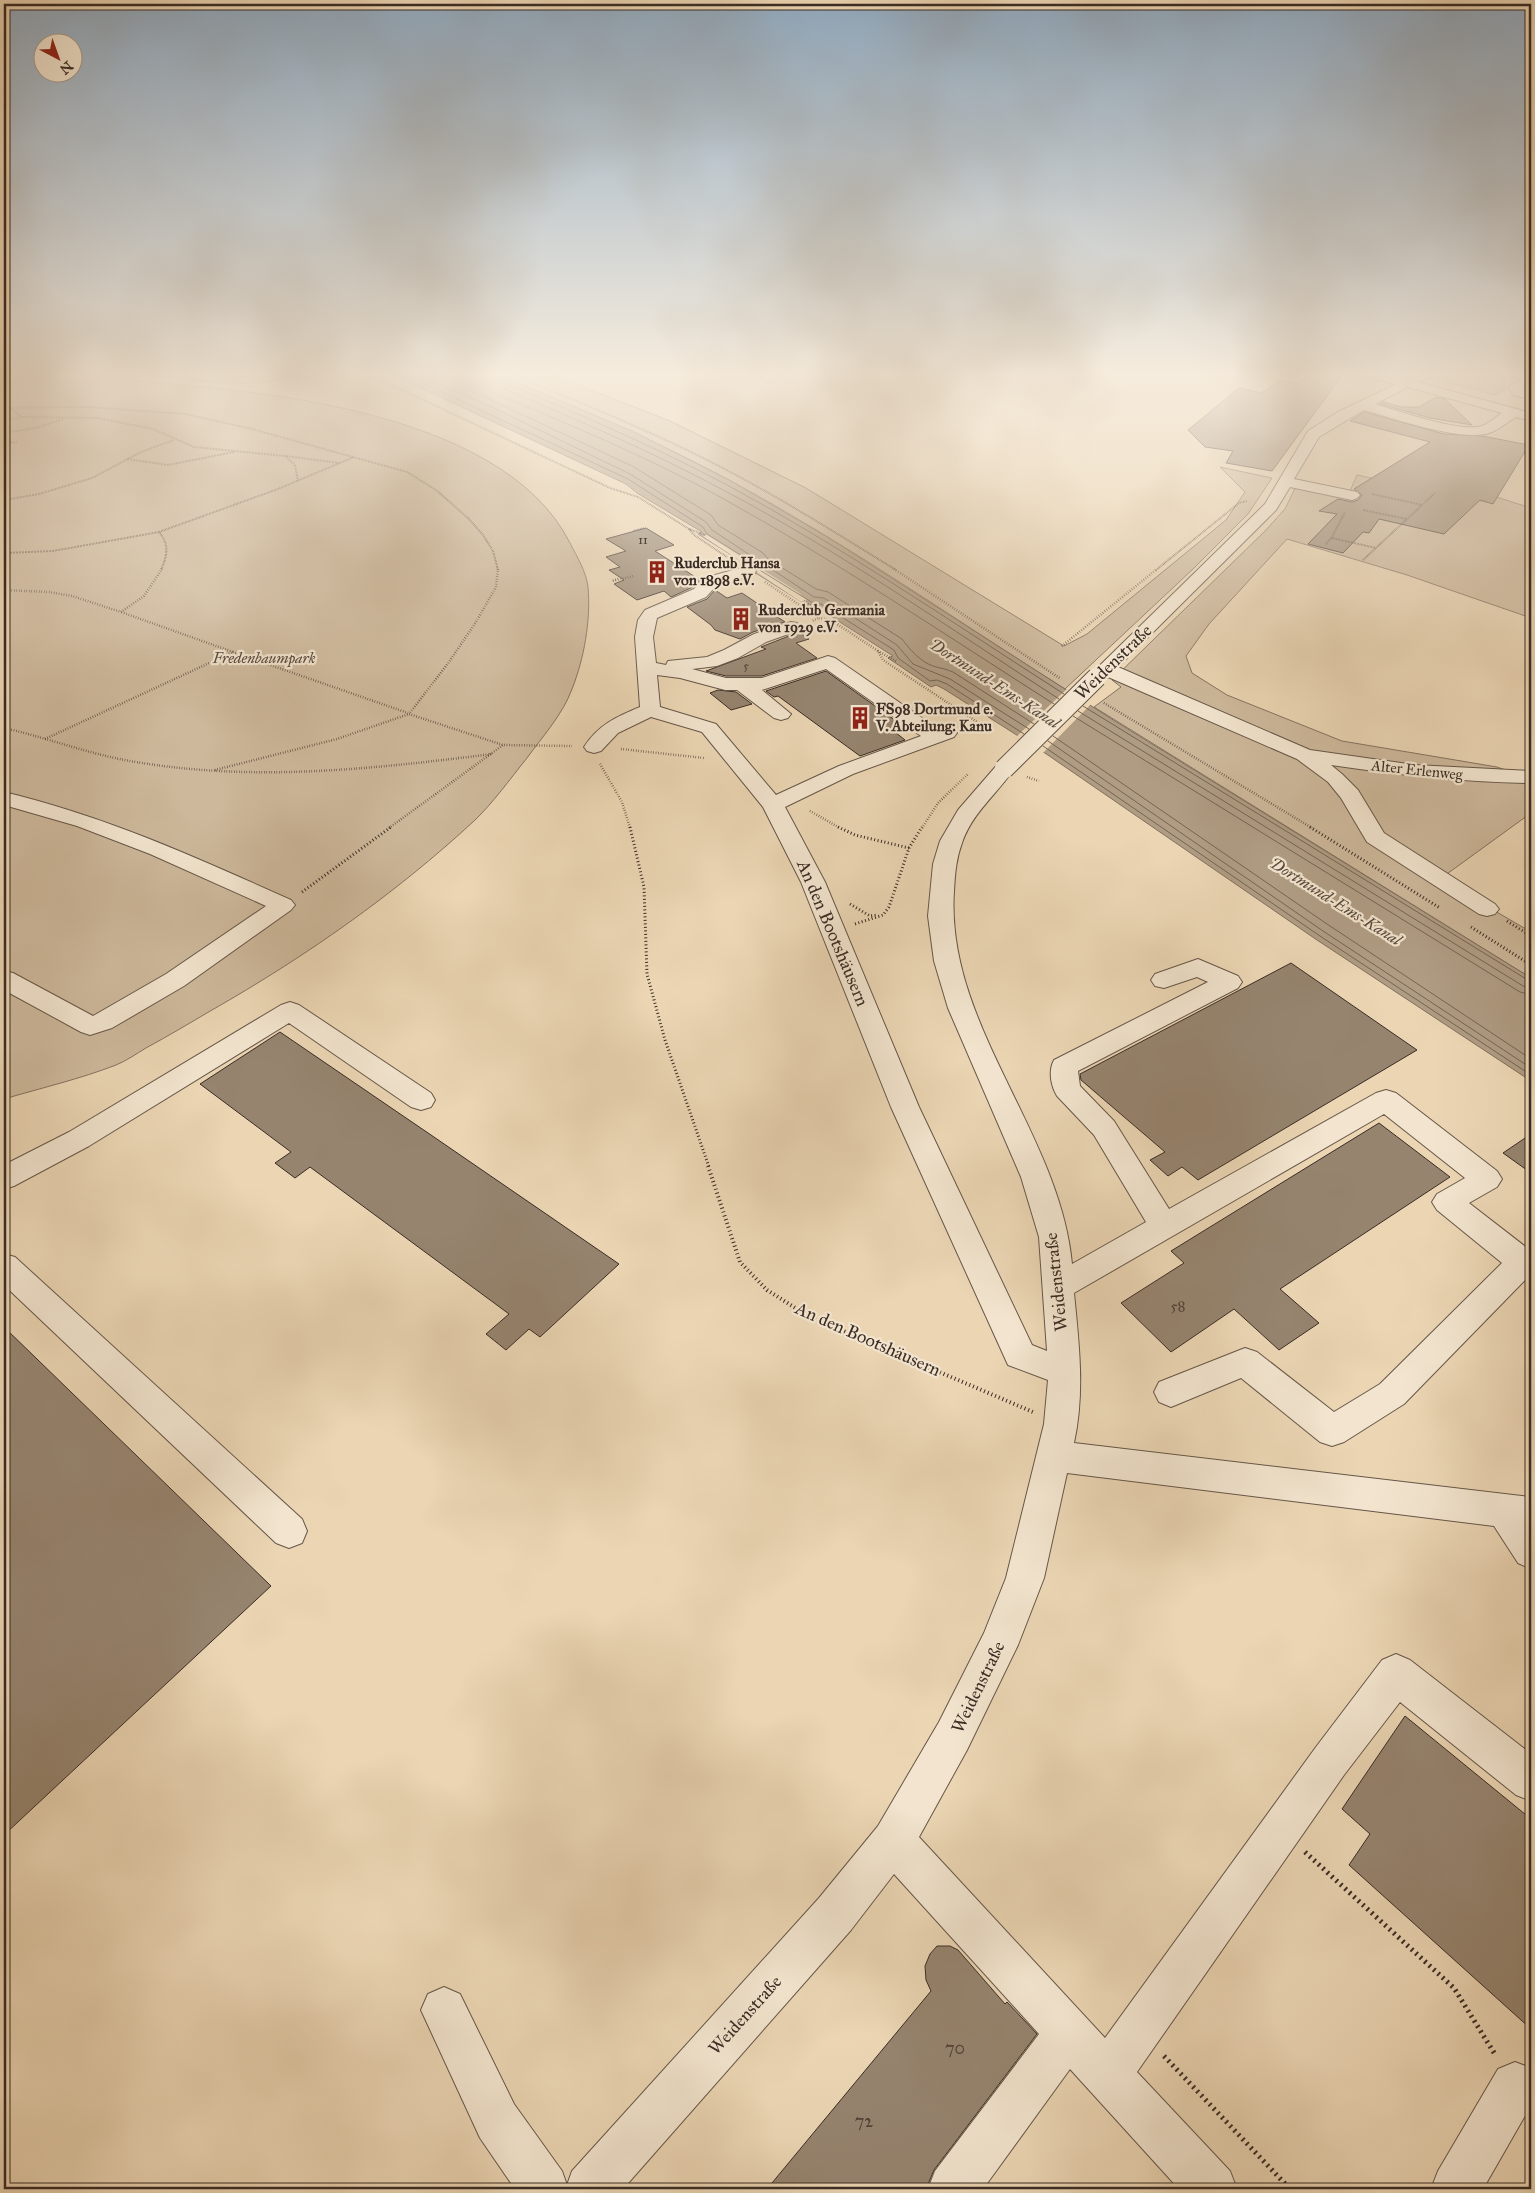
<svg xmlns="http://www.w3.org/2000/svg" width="1535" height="2193" viewBox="0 0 1535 2193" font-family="'IM FELL Great Primer',serif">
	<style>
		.green { fill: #cdb89b; stroke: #847260 }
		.water { fill: #af9c83; stroke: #806f5d }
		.pier { fill: #ebd5b3 }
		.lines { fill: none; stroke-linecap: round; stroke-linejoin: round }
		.shore { stroke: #746454; stroke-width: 1 }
		.building { fill: #96846f; stroke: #3a2c25 }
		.minor-casing { stroke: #665648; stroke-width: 2 }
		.major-casing { stroke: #3a2c25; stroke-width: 2 }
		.path-far4 { stroke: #3a2c25; stroke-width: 2; stroke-dasharray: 0.5 1; stroke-linecap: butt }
		.path-far3 { stroke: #3a2c25; stroke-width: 2.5; stroke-dasharray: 0.5 2; stroke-linecap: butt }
		.path-far2 { stroke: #3a2c25; stroke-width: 3; stroke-dasharray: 1 2.5; stroke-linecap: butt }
		.path-far1 { stroke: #3a2c25; stroke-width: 4; stroke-dasharray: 1 3; stroke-linecap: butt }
		.path { stroke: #3a2c25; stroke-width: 5; stroke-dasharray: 2 4; stroke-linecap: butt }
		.minor { fill: #f2e4ce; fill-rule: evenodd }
		.major { fill: #ebd5b3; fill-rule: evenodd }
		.minor-bridge-casing { stroke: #665648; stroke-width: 21; stroke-linecap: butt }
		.minor-bridge { stroke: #f2e4ce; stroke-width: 19 }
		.labels { text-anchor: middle; stroke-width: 4.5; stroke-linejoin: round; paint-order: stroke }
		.far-number-label { font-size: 12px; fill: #514238 }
		.far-poi-label { font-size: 15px; font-weight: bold; fill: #3a2c25; stroke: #f2e4ce; text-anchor: start }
		.far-park-label { font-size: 15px; font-style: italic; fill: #57483d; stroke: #f2e4ce }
		.far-street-label { font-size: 15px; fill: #3a2c25; stroke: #f2e4ce }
		.number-label { font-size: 15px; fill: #514238 }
		.far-water-label { font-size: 16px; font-style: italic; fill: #57483c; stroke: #f2e4ce }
		.street-label { font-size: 18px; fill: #3a2c25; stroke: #f2e4ce }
		.near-number-label { font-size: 18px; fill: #514238 }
	</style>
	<rect width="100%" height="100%" fill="#ebd5b3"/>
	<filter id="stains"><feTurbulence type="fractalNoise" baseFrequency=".004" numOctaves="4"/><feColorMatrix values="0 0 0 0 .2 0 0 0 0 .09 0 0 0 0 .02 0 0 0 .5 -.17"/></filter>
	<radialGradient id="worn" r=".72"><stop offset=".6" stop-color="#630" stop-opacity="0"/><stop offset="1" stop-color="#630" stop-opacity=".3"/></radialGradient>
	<path class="green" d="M494,373H556L553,375L670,421L806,488L1064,646L1087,634L1226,520L1245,492L1220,467L1272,478L1248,514L1193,569L1065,689C954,619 846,543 731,481C655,440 575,406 494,373Z
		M1449,373H1531V376L1495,395L1437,379Z
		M114,380C248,388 502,408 570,543C577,557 586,571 588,587C591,620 584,659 572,689C563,714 543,736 527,758C510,779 493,803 474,821C395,894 305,957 212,1010C190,1023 168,1036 146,1048C136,1054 126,1061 116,1065C80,1079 41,1088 4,1099V381Z
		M1357,475L1486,502L1493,496L1531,508V618L1407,575L1287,539L1209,624L1186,656L1192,673L1227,695L1342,741L1497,767L1531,779V813L1440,879L1531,932V978L1094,707L1121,687L1112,680L1264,532L1285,509L1298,482L1349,493Z"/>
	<path class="water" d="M389,373H494L632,431L731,481L829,538L1118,723L1531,978V1081L1317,940L1042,751L944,689L936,685L931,687L888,658L893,656L818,608L813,609L754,572L752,568L698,534L702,532L637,493L626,484Z"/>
	<path class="pier" d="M707,535L798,592L807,600L801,602L703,536Z
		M1068,688L1092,703L1042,754L1016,737Z"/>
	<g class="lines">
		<path class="shore" d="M401,373L628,479L703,527L707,534L755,564L758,569L813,603L821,604L894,650L898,658L930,681L937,680L947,684L1024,734
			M415,373L496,409L630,474L706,522L712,530L814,597L824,598L897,645L913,664L950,679L1029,729
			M433,373L634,467L711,515L718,525L763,553L768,559L816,589L828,592L902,639C909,649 921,662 933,666C940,668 946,669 953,672L1034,724
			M480,373L483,384L492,392C570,425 648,457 722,498C836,561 944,634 1054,704
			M488,373L490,380L495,385C573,418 651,451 725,491C841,552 949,628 1059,699
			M494,373L498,380C576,413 654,446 729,486C844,548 953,623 1064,694
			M1083,706L1531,982
			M1078,711L1523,986L1531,988
			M1073,716L1520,992L1531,995
			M1053,736L1327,924L1531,1059
			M1048,741L1323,931L1531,1068
			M1043,746L1320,936L1531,1075"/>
	</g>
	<path class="building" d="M1317,373L1341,377L1272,471L1226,463L1233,451L1205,447L1188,430L1239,388L1262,393L1280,380L1296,383Z
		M1436,397L1445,399L1472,425L1430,418L1380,404L1383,402L1402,407H1419Z
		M1364,412L1444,434L1482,436L1529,445L1493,504L1480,500L1444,534L1379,519L1369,533L1363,532L1343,553L1308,544L1337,514L1319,511L1338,499L1352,502L1358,500L1362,495L1354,489L1430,442L1350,421Z
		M646,528L674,545L655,551L700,580L693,587L671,597L664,591L637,600L614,584L624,580L609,570L620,567L606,557L626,551L606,539Z
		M715,590L727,598L742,593L785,622L753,632L740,639L715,630L711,625L687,607L707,599Z
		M799,632L809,639L796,643L817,658L762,676H726L706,671L766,649L761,647Z
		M826,671L906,728L895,732L905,740L860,756L778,696L774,697L766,691Z
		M718,690L736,692L752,704L731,710L710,693Z
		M1291,963L1417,1050L1198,1180L1182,1167L1168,1176L1150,1160L1165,1152L1081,1080L1080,1074Z
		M280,1032L431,1135L619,1264L540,1337L529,1329L506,1350L486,1334L509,1314L310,1167L295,1178L275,1163L291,1152L200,1084Z
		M1379,1123L1450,1177L1280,1289L1319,1323L1279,1350L1234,1309L1171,1352L1121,1303L1184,1263L1171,1251Z
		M1531,1134V1173L1503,1153Z
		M4,1327L271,1586L4,1835Z
		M1405,1716L1531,1819V2029L1349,1865L1370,1834L1342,1809Z
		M937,1946H950L958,1950L1005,2004L1007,2002L1037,2034L934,2170L926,2189H767L931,1991L926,1980L925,1966L930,1954Z"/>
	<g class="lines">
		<defs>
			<path id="minor" d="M1531,376V385L1523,389L1531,392V400L1513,395L1509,388L1511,385Z
				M1407,379L1531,413V421L1516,417C1507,422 1499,430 1489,433C1461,442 1393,418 1364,410L1319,437L1294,479L1357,492L1360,495L1357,498L1352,500L1290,487L1276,510L1118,667L1310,750L1415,765L1531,771V783C1462,782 1399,775 1331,765L1342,774L1358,790L1384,833L1495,904L1499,909L1495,914L1487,916L1479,914L1367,842L1341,798L1328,782L1297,759L1108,677C1102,682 1098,683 1090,681L1088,677L1265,504L1308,431L1338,412ZM1408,387L1502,413C1496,417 1489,423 1482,426C1462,433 1397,411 1375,404Z
				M748,566L754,567L756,571L754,575L716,586L706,597L657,618L653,637L656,663L666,665L668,661L707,657L724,650L754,634L791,622L797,623L800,627L797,631L766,642L738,658L717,666L692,669L726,678H762L828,656L835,658L938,729L947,727L954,729L957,733L954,737L853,774L785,807L825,882L919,1107L1032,1345L1047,1351L1039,1237L1021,1177L948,1008L934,961L928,916L933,864L940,841L958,810L997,765L1004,763L1011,765L1014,769C997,794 972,813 962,843C956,859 955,874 954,891C945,1024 1060,1133 1072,1264L1146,1222L1094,1135L1057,1096C1051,1086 1048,1071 1054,1060L1208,982L1197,977L1164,988L1155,986L1151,980L1155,974L1198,959L1238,976L1242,982L1238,988L1078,1071L1080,1086L1114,1121L1169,1209L1376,1093L1386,1090L1396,1093L1497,1171L1502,1179L1497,1187L1469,1203L1531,1251V1274L1404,1404L1344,1442L1332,1446L1320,1442L1241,1378L1171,1407L1159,1402L1154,1392L1159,1382L1245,1348L1257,1352L1334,1412L1380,1384L1502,1263L1437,1210L1432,1202L1437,1194L1465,1178L1384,1114L1074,1293C1079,1343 1085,1393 1074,1443L1531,1497V1569L1518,1563L1494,1526L1067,1473L1044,1578L1018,1645L967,1750L919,1837L1105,2038L1316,1747L1382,1660L1396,1654L1410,1660L1531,1754V1801L1516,1795L1400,1702L1344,1775L1137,2072L1230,2171L1237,2189H1179L1070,2069L983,2189H928L935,2171L1039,2034L894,1874L851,1930L623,2189H515L480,2138L421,2010L428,1994L444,1987L460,1994L514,2104L562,2171L567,2185L572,2171L819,1898L878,1826L939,1722L984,1633L1006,1578L1044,1424L1048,1380L1008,1365L891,1107L801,882L763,807L702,732L651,717L618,733L601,751L594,753L587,751L584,747C598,725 616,717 640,707L635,637L638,620L645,610L694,589L704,578ZM826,669L921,736L839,766L776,795L716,724L660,707L657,675L680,678L725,690H737L774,718L781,720L788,718L791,714L762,690Z
				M4,792C107,817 195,857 291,900L295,905L291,910L184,986L112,1028L90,1035L81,1032L4,990V971L13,973L93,1016L166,974L266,906L150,854L77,826L4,805Z
				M290,1002L299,1005L431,1093L435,1100L431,1107L421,1110L411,1107L289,1023L89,1146L14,1186L4,1189V1165L69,1132L281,1005Z
				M4,1254L15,1257L302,1519L307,1531L302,1543L289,1548L276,1543L4,1285Z
				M1515,2062L1531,2068V2116L1526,2114L1483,2189H1431L1438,2171L1498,2069Z"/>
			<path id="major" d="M1362,373H1382L1406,379L1419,373H1435L1434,376L1407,387L1363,376Z"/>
		</defs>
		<use href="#minor" class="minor-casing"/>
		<use href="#major" class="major-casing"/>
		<path class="path-far4" d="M348,373L367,379L376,378
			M366,373L610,488L638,497L689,529L694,535L727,557
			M508,373C577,401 646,429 713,463C776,495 836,533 896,570
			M4,376C50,376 96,373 141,375C194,377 249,393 299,373
			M10,407L21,417
			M4,408L88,407L185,414L252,429L407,472L436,490L469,519L483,535L493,551L498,570
			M4,420L22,417L97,418L153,429L194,447L285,456L295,465L298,481
			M4,433L36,428L63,419
			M4,443L17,442
			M286,456L339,463
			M127,459L168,465L234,452
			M1372,494L1422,505
			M4,500L39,494L92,478L141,452L174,440
			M1363,510L1407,519
			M689,529L705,535
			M633,531L644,528
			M159,532C170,545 167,556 161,570
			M1332,538L1376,548
			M1326,544L1332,537L1345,512
			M4,553L53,551L159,532L278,489L354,457
			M1363,560L1435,493
			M1156,570L1239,503L1247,501"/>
		<path class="path-far3" d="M498,569L496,587L476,622L449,662L409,714L503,745L572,746
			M894,569L1061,679
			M618,579L612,581L634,576
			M765,582L819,618L831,620L878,651L883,660L983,726L970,731
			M4,590L49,592L72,596L121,612L144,596L162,569
			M804,601L816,609L819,618L812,621
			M1062,646L1157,569
			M878,651L896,661
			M233,652L408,713
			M1104,703L1312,828
			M4,728C49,738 91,755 136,762C255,782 373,769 492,754
			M45,739L233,652L121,612
			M621,749L704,758
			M600,764L622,802L630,828
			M215,770L337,739L409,714
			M1027,777L1039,781
			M810,811L840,828
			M389,828L503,745
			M922,828L938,803L968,774"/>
		<path class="path-far2" d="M630,827L644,887L647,974L665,1040L709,1167
			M838,827L855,835L909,848
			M1310,827L1440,908
			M302,892L391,827
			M850,904L870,916L878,915
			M1507,921L1531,936
			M855,924L883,915L889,907L909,848L922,827
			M1471,927L1531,965"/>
		<path class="path-far1" d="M708,1166L740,1262L767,1290L808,1316L1033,1412"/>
		<path class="path" d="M1305,1852L1454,1988L1496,2056
			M1164,2056L1290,2189"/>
		<use href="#minor" class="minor"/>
		<use href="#major" class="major"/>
		<defs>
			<path id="minor-bridge" d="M1004,769L1097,677"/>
		</defs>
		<use href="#minor-bridge" class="minor-bridge-casing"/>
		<use href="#minor-bridge" class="minor-bridge"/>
	</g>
	<linearGradient id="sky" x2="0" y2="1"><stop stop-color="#91aac0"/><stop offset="0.55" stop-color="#f6ecdd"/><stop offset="1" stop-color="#f6ecdd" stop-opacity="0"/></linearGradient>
	<rect width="1535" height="680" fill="url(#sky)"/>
	<defs>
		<symbol id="building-bare" viewBox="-9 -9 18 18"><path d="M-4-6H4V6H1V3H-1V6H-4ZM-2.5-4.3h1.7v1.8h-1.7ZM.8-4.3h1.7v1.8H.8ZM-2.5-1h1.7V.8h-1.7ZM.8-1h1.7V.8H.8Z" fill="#8f2418" stroke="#f2e4ce" stroke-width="2.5" paint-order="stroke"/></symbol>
	</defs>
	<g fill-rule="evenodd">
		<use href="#building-bare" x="641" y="556" width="32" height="32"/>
		<use href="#building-bare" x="725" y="603" width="32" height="32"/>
		<use href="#building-bare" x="844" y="702" width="32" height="32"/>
	</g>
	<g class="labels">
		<g class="far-number-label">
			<text x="643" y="544">11</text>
			<text x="746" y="670">5</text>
		</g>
		<g class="far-poi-label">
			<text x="674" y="568">Ruderclub Hansa<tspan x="674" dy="17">von 1898 e.V.</tspan></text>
			<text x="758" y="615">Ruderclub Germania<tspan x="758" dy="17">von 1929 e.V.</tspan></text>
			<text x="876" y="714">FS98 Dortmund e.<tspan x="876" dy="17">V. Abteilung: Kanu</tspan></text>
		</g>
		<g class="far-park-label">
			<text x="264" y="663">Fredenbaumpark</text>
		</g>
		<g class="far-street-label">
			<text transform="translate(1417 770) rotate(6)" y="5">Alter Erlenweg</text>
		</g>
		<g class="number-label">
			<text x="1178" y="1311">58</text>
		</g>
		<g class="far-water-label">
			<text transform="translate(995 683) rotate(33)" y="6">Dortmund-Ems-Kanal</text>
			<text transform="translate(1336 901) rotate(32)" y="6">Dortmund-Ems-Kanal</text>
		</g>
		<g class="street-label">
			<text transform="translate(1113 662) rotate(-44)" y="6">Weidenstraße</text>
			<text transform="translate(833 933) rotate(67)" y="6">An den Bootshäusern</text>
			<text transform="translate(1056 1282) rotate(-96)" y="6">Weidenstraße</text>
			<text transform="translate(868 1339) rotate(24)" y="6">An den Bootshäusern</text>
			<text transform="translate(978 1687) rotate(-64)" y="6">Weidenstraße</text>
			<text transform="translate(745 2015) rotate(-48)" y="6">Weidenstraße</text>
		</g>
		<g class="near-number-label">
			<text x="955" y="2054">70</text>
			<text x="864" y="2127">72</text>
		</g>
	</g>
	<rect width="1535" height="2193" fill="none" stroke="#ebd5b3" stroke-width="20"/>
	<rect x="5" y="5" width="1525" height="2183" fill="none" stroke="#3a2c25" stroke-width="2.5"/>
	<rect x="10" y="10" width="1515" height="2173" fill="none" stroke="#3a2c25"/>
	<g transform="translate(58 58) rotate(139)"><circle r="24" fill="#f2e4ce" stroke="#a89a8a"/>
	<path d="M0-4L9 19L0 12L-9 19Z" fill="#8f2418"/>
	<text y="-8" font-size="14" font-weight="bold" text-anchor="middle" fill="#3a2c25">N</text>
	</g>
	<rect width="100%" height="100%" filter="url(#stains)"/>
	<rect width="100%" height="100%" fill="url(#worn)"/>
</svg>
